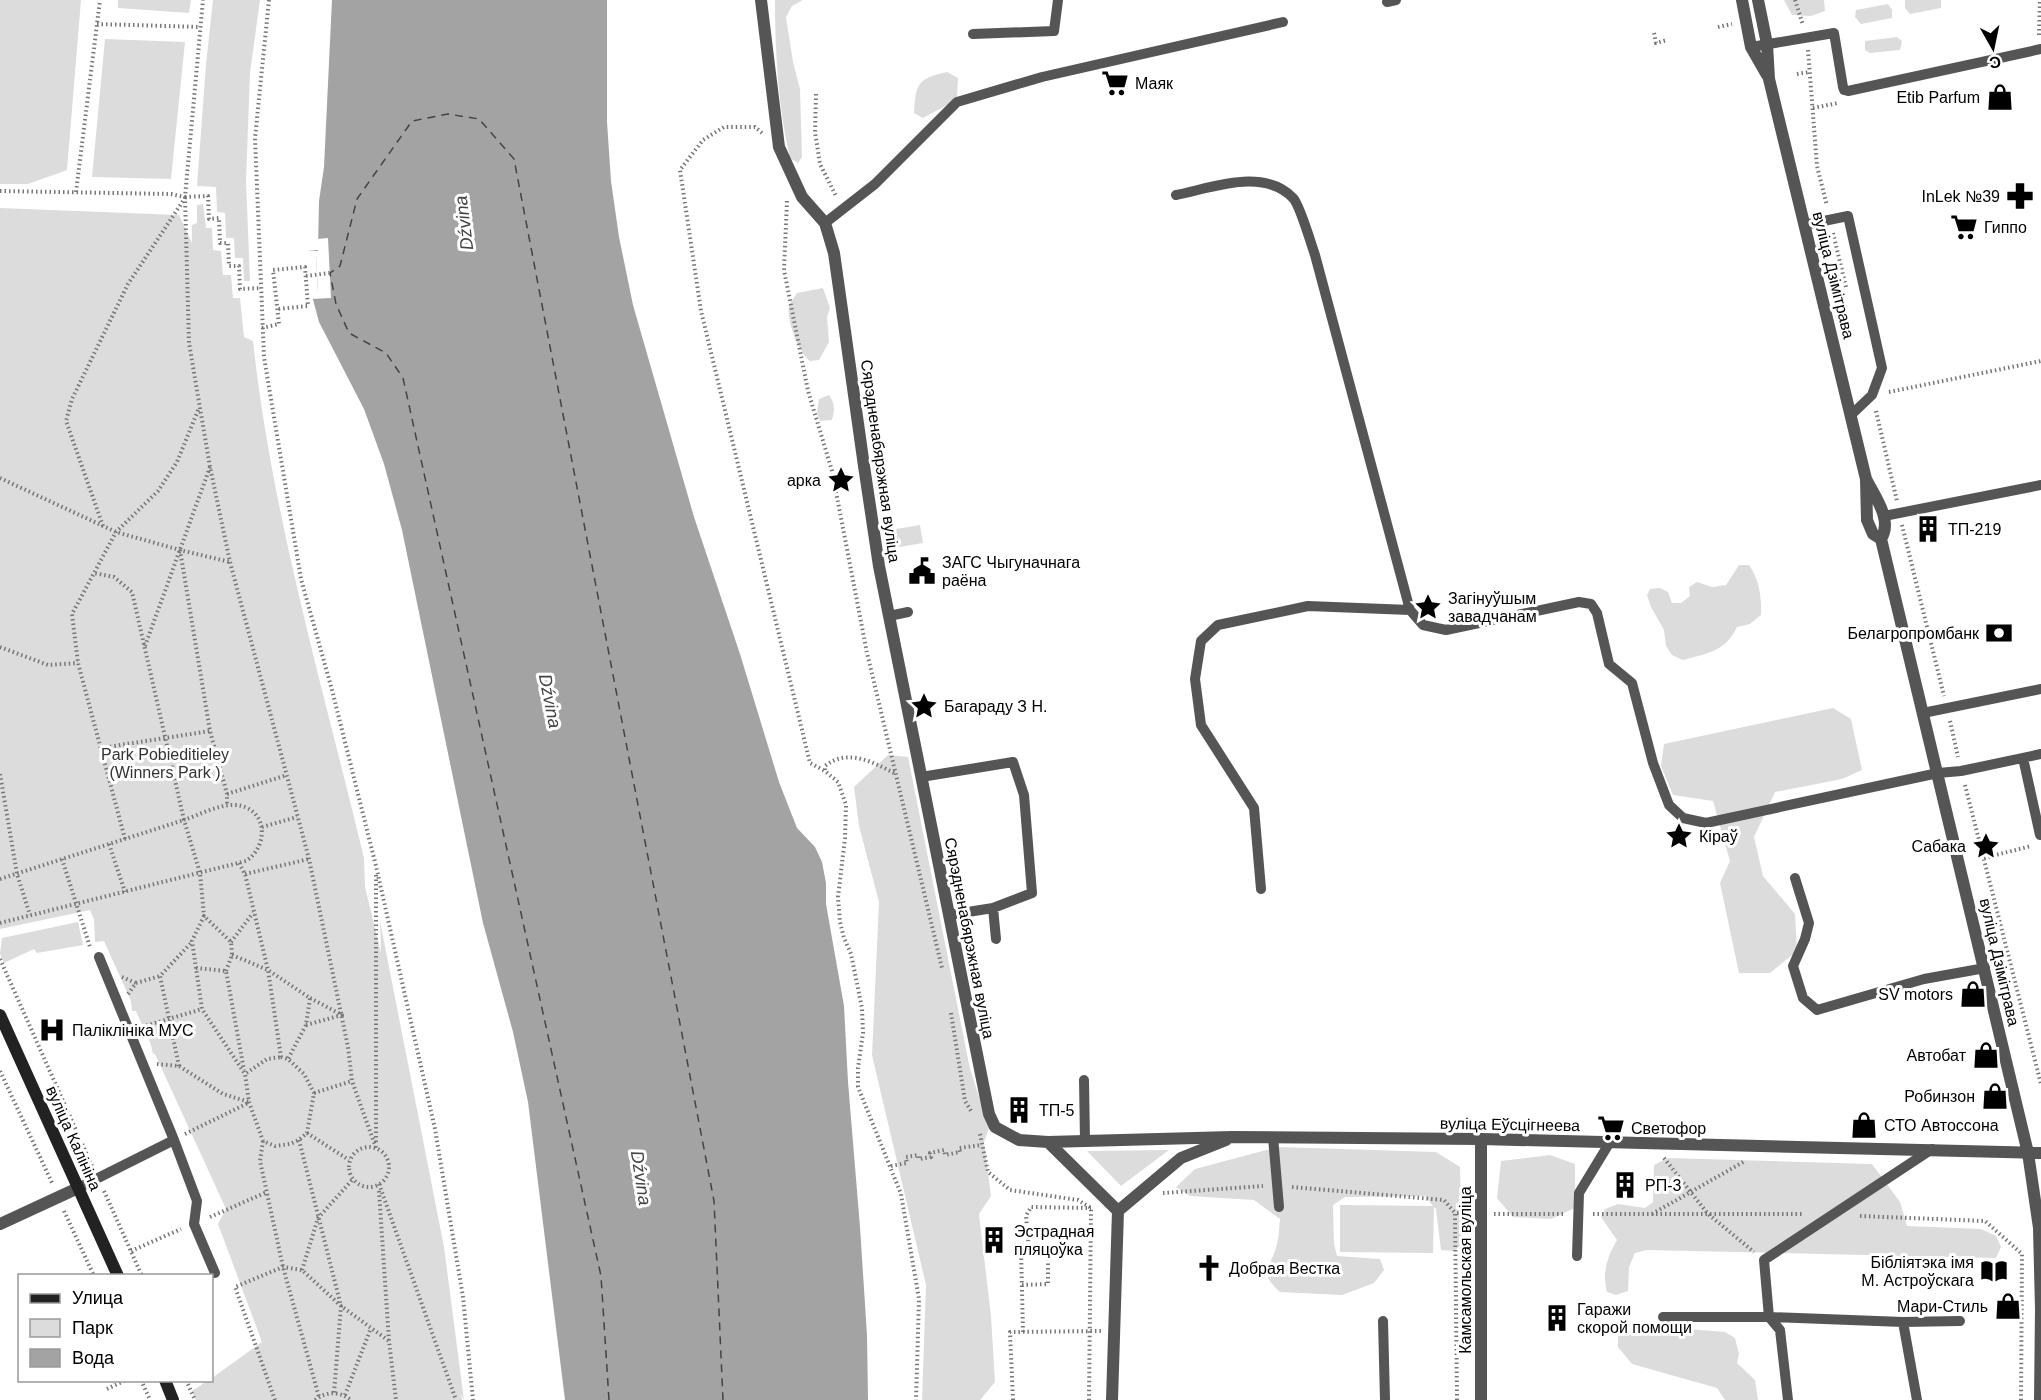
<svg xmlns="http://www.w3.org/2000/svg" width="2041" height="1400" viewBox="0 0 2041 1400" font-family="Arial,sans-serif">
	<style>
		.green { fill: #dcdcdc }
		.water { fill: #a3a3a3 }
		.pier { fill: #fff }
		.lines { fill: none; stroke-linecap: round; stroke-linejoin: round }
		.ferry { stroke: #444; stroke-width: 1.5; stroke-dasharray: 8 6; stroke-linecap: butt }
		.path { stroke: #777; stroke-width: 4; stroke-dasharray: 1.5 3; stroke-linecap: butt }
		.lane { stroke: #555; stroke-width: 10 }
		.street { stroke: #555; stroke-width: 12 }
		.secondary { stroke: #222; stroke-width: 12 }
		.labels { text-anchor: middle; stroke-width: 6; stroke-linejoin: round; paint-order: stroke }
		.poi-label { font-size: 16px; fill: #000; stroke: #fff; text-anchor: start }
		.street-label { font-size: 16px; fill: #000; stroke: #fff }
		.park-label { font-size: 16px; fill: #333; stroke: #fff }
		.water-label { font-size: 18px; font-style: italic; fill: #444; stroke: #fff }
	</style>
	<rect width="100%" height="100%" fill="#fff"/>
	<path class="green" d="M0,0H81L67,170L28,184H0Z
		M118,0H191L189,13L118,8Z
		M213,0H260L250,73L246,181L250,281H244L243,258H235L234,238H226L225,213L217,212L216,187L197,186L206,64Z
		M775,0H803L792,6L786,17L793,62L800,89L802,157L798,163L790,158C778,107 775,52 775,0Z
		M1784,0H1824L1825,11L1811,16L1792,15Z
		M1905,0H1941V8L1910,14L1905,8Z
		M1888,4L1892,10V18L1861,24L1855,17L1856,10Z
		M1897,37L1902,41L1900,50L1870,53L1865,50V41Z
		M105,39L185,42L171,179L92,177Z
		M947,72L958,78L957,97L949,104L923,118L914,113C916,83 917,79 947,72Z
		M203,204L206,228H212L213,250L221,251L223,275H231L233,298H240L244,337L253,341C272,516 323,687 364,858L365,887L381,953L380,921L444,1247L464,1400L461,1394L462,1400H196L192,1391L207,1381L212,1380V1378L262,1342L218,1224L226,1209L155,1054H153L151,1045L136,1011H132L131,1001L104,941L95,942L94,919L90,910L0,929V208L179,215L192,243V225L197,223V205Z
		M823,288L830,308L827,317L829,342L819,360L810,361C799,353 786,320 789,306C790,302 795,297 797,293Z
		M829,395C835,403 835,410 832,420L820,421L817,413L819,399Z
		M920,525L923,543L887,549L884,531Z
		M1739,565H1749C1759,579 1762,598 1761,615L1750,624L1737,627C1725,652 1708,653 1683,660L1672,655L1666,646L1664,630L1651,607L1647,595L1650,589L1660,588L1668,592L1672,603H1681L1690,596L1689,587L1697,582L1712,587L1726,585Z
		M1833,708L1851,719L1862,770L1842,779L1775,792L1754,837L1763,876L1795,914L1797,951L1770,973H1739L1720,883L1730,861L1713,801L1673,795L1661,766L1664,744Z
		M888,755L908,757L970,1069L989,1128L984,1142L991,1196L979,1214L991,1316L995,1382L980,1400H922L926,1285L872,1055L879,902L859,826L854,787Z
		M78,922L83,945L37,953L34,949L4,963L0,954L2,938Z
		M1278,1147L1436,1152L1460,1167L1462,1244L1454,1251L1441,1250L1436,1209L1434,1207L1433,1253L1340,1252V1205L1433,1206L1425,1196L1345,1197L1333,1205L1334,1244L1337,1256L1380,1259L1384,1270L1374,1283L1342,1295L1280,1292C1257,1271 1271,1269 1277,1244C1279,1236 1279,1228 1280,1219L1254,1200L1190,1196L1176,1187L1195,1169Z
		M1169,1150L1121,1186L1087,1151Z
		M1550,1155L1575,1164V1208L1551,1219L1513,1217L1497,1198L1501,1161Z
		M1668,1158L1872,1164L1900,1202L1907,1226L1981,1229L1996,1236L2001,1247L1996,1258L1647,1250L1635,1253L1629,1267L1628,1291L1616,1295L1607,1292C1602,1273 1607,1257 1617,1240L1601,1217L1605,1209L1618,1204L1645,1208L1653,1202L1654,1165Z
		M1626,1324L1725,1332L1735,1338L1739,1354L1737,1363L1755,1380L1758,1400H1725L1717,1388L1632,1364L1618,1347V1330Z"/>
	<path class="water" d="M332,0H607V122L611,181L619,237L633,305L694,517L740,654L779,782L797,828L815,847L822,862L826,883V904L844,1006L848,1082L860,1227L867,1335L868,1400H565L528,1102L513,1032L483,923L402,530L384,464L364,409L319,322L311,292H318L316,256H307V251L318,250L319,201L324,167Z"/>
	<path class="pier" d="M328,238L331,298L311,299V292H318L316,256H307V251H318L317,239Z"/>
	<g class="lines">
		<path class="ferry" d="M609,1400L601,1276L403,378L386,353L349,333L336,304L330,273L340,266L357,199L412,121L448,114L479,119L514,159L714,1201L723,1400"/>
		<path class="path" d="M269,0L255,138L264,357L301,579L332,690L376,866L435,1129L463,1297L473,1400
			M1795,0L1803,25
			M97,24L200,27
			M1718,27L1732,24
			M1654,33L1656,43L1667,40
			M2039,35L2040,0
			M1808,50L1817,166L1827,206
			M1797,74L1810,72
			M816,94L815,132L820,164L836,196
			M1813,108L1838,103
			M762,133L755,127H724L703,140L680,170L701,311L810,763L825,771
			M0,191L171,194L185,197L203,0
			M76,192L100,0
			M185,197L189,343L210,467L230,562L309,859L348,1047L352,1081L376,1148
			M185,197L208,196L209,219L219,218L220,243H228L229,266H239L240,289L261,288
			M787,201L784,270L808,391L832,471L867,653L942,968
			M1833,233L1846,287
			M306,276L330,273
			M262,328L279,324L273,270L305,267L308,306L278,309
			M1889,392L2041,361
			M1876,411L1897,501
			M0,478L116,532L180,550L230,562
			M1902,525L1944,696
			M103,526L66,421L72,399L128,284L185,198
			M180,550L210,731L227,794V805
			M145,646L210,467
			M0,647L48,665L78,663
			M1950,721L1958,757
			M101,748L210,731
			M894,773C873,762 847,748 825,766V771L838,782L846,805L845,838L838,897L840,922L844,938L851,954L862,1008L863,1033L858,1068V1087L901,1194L919,1299L916,1400
			M0,774L17,874L30,915
			M1965,785L2041,1084
			M227,794L287,775
			M262,827L297,817
			M125,839L78,663L72,614L116,532L158,491L177,462L199,408
			M109,844L125,892
			M1984,858L2031,846
			M62,859L90,947
			M239,863L245,874L268,970L281,1057
			M245,874L309,859
			M376,875V1144
			M0,879L184,820L132,592L114,577L94,573
			M0,923L246,861C270,845 267,807 235,805C219,804 199,815 184,820L200,873L204,916
			M231,942L253,913
			M232,955L268,970L310,998L306,1025L288,1059
			M0,959L92,1166
			M196,968L226,971L244,1070
			M226,971L232,955L231,942L204,916L192,941L202,1009L245,1074
			M122,977L136,983
			M128,994L136,983L160,976
			M951,1013L965,1101L971,1111
			M306,1025L342,1015L310,998
			M142,1027L202,1009
			M281,1057L288,1059L304,1074L314,1093L307,1133L299,1140L290,1144L275,1146L263,1141L249,1102L245,1074L267,1059Z
			M157,1064L179,1066L223,1094L249,1102
			M179,1066L160,976L192,942
			M0,1071L53,1185
			M314,1093L352,1081
			M307,1133L349,1160
			M185,1134L248,1103
			M980,1134L988,1172L1010,1190L1078,1200L1091,1208L1089,1400
			M299,1140L341,1306L334,1393
			M263,1141L260,1161L283,1267L319,1397
			M349 1167a20 20 0 1 1 40 0a20 20 0 1 1-40 0Z
			M1664,1158L1708,1214L1754,1252
			M891,1166L907,1163L906,1157L918,1155L919,1159L931,1157L930,1153L944,1150L945,1155L960,1152L959,1148L982,1145
			M379,1184L456,1400
			M1292,1187L1444,1200L1455,1213
			M104,1191L142,1276
			M379,1191L389,1341L396,1400
			M1163,1193L1263,1186
			M64,1211L94,1276
			M1494,1214H1564
			M1593,1214H1804
			M1652,1214L1745,1161
			M1860,1216L1985,1221L2022,1254L2021,1400
			M210,1217L267,1192
			M131,1251L181,1229
			M302,1270L318,1218L353,1179
			M1022,1285L1048,1284V1249H1029
			M1023,1332L1021,1249H1029L1026,1216L1031,1207L1091,1208
			M141,1380L150,1400
			M186,1380L195,1400
			M107,1389L126,1380
			M345,1395L371,1328
			M275,1400L235,1287L283,1267L302,1270L341,1306L389,1341
			M315,1400C327,1391 339,1391 351,1400
			M1013,1400L1010,1332L1101,1331
			M1457,1400L1455,1213L1468,1214"/>
		<path class="lane" d="M1387,2L1396,0
			M973,34L1054,31L1058,0
			M1751,47L1834,33L1843,87L1844,90L1848,91L2041,49
			M1176,195C1212,188 1263,167 1293,198C1300,205 1311,244 1315,255L1410,610L1423,625L1446,630L1579,602L1591,604L1597,613L1609,664L1632,683L1653,763L1669,805L1683,818L1706,823L1938,773L1961,771L2041,754
			M825,223L875,184L957,102L1042,77L1283,22
			M1804,225L1848,216L1882,368L1872,395L1851,415
			M1884,516L2041,485
			M889,616L908,612
			M1923,713L2041,689
			M2023,758L2040,835
			M921,777L1013,762L1024,795L1032,893L993,908L949,915
			M1795,878L1809,923L1805,939L1793,966L1803,998L1817,1010L1924,979L1985,968
			M1261,889L1254,808L1201,725L1195,679L1201,641L1218,625L1308,606L1410,610
			M993,908L996,939
			M99,957L174,1140L197,1201L194,1224L215,1273
			M1084,1080L1085,1141
			M1273,1137L1279,1207
			M78,1188L174,1140
			M1577,1256L1579,1193L1610,1142
			M1663,1317H1769L1903,1322L1960,1321
			M1383,1321L1385,1400
			M1903,1322L1917,1400
			M1788,1400L1780,1330L1769,1317L1764,1260L1932,1149"/>
		<path class="street" d="M761,0L779,147L802,197L825,223L834,253L864,466L879,566L989,1114L995,1127L1019,1140L1048,1142L1232,1137L1481,1139L2041,1153
			M1742,0L1751,47L1767,75
			M1758,0L1767,44L1769,79L1866,479L1867,520L1873,534L1881,539
			M1866,479C1875,497 1893,520 1881,539L2028,1153L2039,1228L2041,1309L2040,1400
			M1481,1139V1400
			M1048,1142L1118,1211L1112,1400
			M1118,1211L1181,1158L1226,1140
			M0,1224L78,1188"/>
		<path class="secondary" d="M0,1015L118,1276
			M165,1380L173,1400"/>
	</g>
	<defs>
		<symbol id="supermarket-bare" viewBox="-9 -9 18 18"><path d="M-6-5.5h2.5l.6 2H6L4.5 2H-2.5L-4.4-4H-6ZM-1.5 3.2a1.3 1.3 0 1 0 .1 0ZM3 3.2a1.3 1.3 0 1 0 .1 0Z" fill="#000" stroke="#fff" stroke-width="2.5" paint-order="stroke"/></symbol>
		<symbol id="shop-bare" viewBox="-9 -9 18 18"><path d="M-5-2.5h2.3a2.7 3.5 0 0 1 5.4 0H5L5.5 6h-11ZM-1.5-2.5h3a1.5 2.3 0 0 0-3 0Z" fill="#000" stroke="#fff" stroke-width="2.5" paint-order="stroke"/></symbol>
		<symbol id="pharmacy-bare" viewBox="-9 -9 18 18"><path d="M-2-6h4v4h4v4h-4v4h-4v-4h-4v-4h4Z" fill="#000" stroke="#fff" stroke-width="2.5" paint-order="stroke"/></symbol>
		<symbol id="sight-bare" viewBox="-9 -9 18 18"><path d="M0-6L1.8-2.2L6-1.7L2.9 1.2L3.7 5.4L0 3.3L-3.7 5.4L-2.9 1.2L-6-1.7L-1.8-2.2Z" fill="#000" stroke="#fff" stroke-width="2.5" paint-order="stroke"/></symbol>
		<symbol id="building-bare" viewBox="-9 -9 18 18"><path d="M-4-6H4V6H1V3H-1V6H-4ZM-2.5-4.3h1.7v1.8h-1.7ZM.8-4.3h1.7v1.8H.8ZM-2.5-1h1.7V.8h-1.7ZM.8-1h1.7V.8H.8Z" fill="#000" stroke="#fff" stroke-width="2.5" paint-order="stroke"/></symbol>
		<symbol id="civic-bare" viewBox="-9 -9 18 18"><path d="M-.6-6.5H3V-4.5H.6V-3L4-1V1h2V6H-6V1h2V-1L-.6-3ZM-1.2 2.5V6h2.4V2.5Z" fill="#000" stroke="#fff" stroke-width="2.5" paint-order="stroke"/></symbol>
		<symbol id="bank-bare" viewBox="-9 -9 18 18"><path d="M-6-4H6V4H-6ZM0-2.3a2.3 2.3 0 1 0 0 4.6a2.3 2.3 0 1 0 0-4.6Z" fill="#000" stroke="#fff" stroke-width="2.5" paint-order="stroke"/></symbol>
		<symbol id="hospital-bare" viewBox="-9 -9 18 18"><path d="M-5-5h3v3.5h4V-5h3V5h-3V1.5h-4V5h-3Z" fill="#000" stroke="#fff" stroke-width="2.5" paint-order="stroke"/></symbol>
		<symbol id="church-bare" viewBox="-9 -9 18 18"><path d="M-1.2-6h2.4v3.5h3.3v2.4h-3.3V6h-2.4V-.1h-3.3v-2.4h3.3Z" fill="#000" stroke="#fff" stroke-width="2.5" paint-order="stroke"/></symbol>
		<symbol id="library-bare" viewBox="-9 -9 18 18"><path d="M-6-4Q-3-5.5-.7-3.5V5Q-3 3-6 4ZM6-4Q3-5.5 .7-3.5V5Q3 3 6 4Z" fill="#000" stroke="#fff" stroke-width="2.5" paint-order="stroke"/></symbol>
	</defs>
	<g fill-rule="evenodd">
		<use href="#supermarket-bare" x="1096" y="64" width="38" height="38"/>
		<use href="#shop-bare" x="1981" y="78" width="38" height="38"/>
		<use href="#pharmacy-bare" x="2001" y="177" width="38" height="38"/>
		<use href="#supermarket-bare" x="1945" y="208" width="38" height="38"/>
		<use href="#sight-bare" x="822" y="461" width="38" height="38"/>
		<use href="#building-bare" x="1909" y="510" width="38" height="38"/>
		<use href="#civic-bare" x="903" y="552" width="38" height="38"/>
		<use href="#sight-bare" x="1409" y="588" width="38" height="38"/>
		<use href="#bank-bare" x="1980" y="614" width="38" height="38"/>
		<use href="#sight-bare" x="905" y="687" width="38" height="38"/>
		<use href="#sight-bare" x="1660" y="817" width="38" height="38"/>
		<use href="#sight-bare" x="1967" y="827" width="38" height="38"/>
		<use href="#shop-bare" x="1954" y="975" width="38" height="38"/>
		<use href="#hospital-bare" x="33" y="1011" width="38" height="38"/>
		<use href="#shop-bare" x="1967" y="1036" width="38" height="38"/>
		<use href="#shop-bare" x="1976" y="1077" width="38" height="38"/>
		<use href="#building-bare" x="1000" y="1091" width="38" height="38"/>
		<use href="#shop-bare" x="1845" y="1106" width="38" height="38"/>
		<use href="#supermarket-bare" x="1592" y="1109" width="38" height="38"/>
		<use href="#building-bare" x="1606" y="1166" width="38" height="38"/>
		<use href="#building-bare" x="975" y="1221" width="38" height="38"/>
		<use href="#church-bare" x="1190" y="1249" width="38" height="38"/>
		<use href="#library-bare" x="1975" y="1252" width="38" height="38"/>
		<use href="#shop-bare" x="1989" y="1287" width="38" height="38"/>
		<use href="#building-bare" x="1538" y="1299" width="38" height="38"/>
	</g>
	<g class="labels">
		<g class="poi-label">
			<text x="1135" y="89">Маяк</text>
			<text x="1980" y="103" text-anchor="end">Etib Parfum</text>
			<text x="2000" y="202" text-anchor="end">InLek №39</text>
			<text x="1984" y="233">Гиппо</text>
			<text x="821" y="486" text-anchor="end">арка</text>
			<text x="1948" y="535">ТП-219</text>
			<text x="942" y="568">ЗАГС Чыгуначнага<tspan x="942" dy="18">раёна</tspan></text>
			<text x="1448" y="604">Загінуўшым<tspan x="1448" dy="18">завадчанам</tspan></text>
			<text x="1979" y="639" text-anchor="end">Белагропромбанк</text>
			<text x="944" y="712">Багараду З Н.</text>
			<text x="1699" y="842">Кіраў</text>
			<text x="1966" y="852" text-anchor="end">Сабака</text>
			<text x="1953" y="1000" text-anchor="end">SV motors</text>
			<text x="72" y="1036">Паліклініка МУС</text>
			<text x="1966" y="1061" text-anchor="end">Автобат</text>
			<text x="1975" y="1102" text-anchor="end">Робинзон</text>
			<text x="1039" y="1116">ТП-5</text>
			<text x="1884" y="1131">СТО Автоссона</text>
			<text x="1631" y="1134">Светофор</text>
			<text x="1645" y="1191">РП-3</text>
			<text x="1014" y="1237">Эстрадная<tspan x="1014" dy="18">пляцоўка</tspan></text>
			<text x="1974" y="1268" text-anchor="end">Бібліятэка імя<tspan x="1974" dy="18">М. Астроўскага</tspan></text>
			<text x="1229" y="1274">Добрая Вестка</text>
			<text x="1988" y="1312" text-anchor="end">Мари-Стиль</text>
			<text x="1577" y="1315">Гаражи<tspan x="1577" dy="18">скорой помощи</tspan></text>
		</g>
		<g class="street-label">
			<text transform="translate(1834 275) rotate(76)" y="6">вуліца Дзімітрава</text>
			<text transform="translate(881 461) rotate(82)" y="6">Сярэдненабярэжная вуліца</text>
			<text transform="translate(970 938) rotate(79)" y="6">Сярэдненабярэжная вуліца</text>
			<text transform="translate(2000 962) rotate(77)" y="6">вуліца Дзімітрава</text>
			<text transform="translate(1510 1124) rotate(1)" y="6">вуліца Еўсцігнеева</text>
			<text transform="translate(74 1138) rotate(66)" y="6">вуліца Калініна</text>
			<text transform="translate(1465 1270) rotate(-90)" y="6">Камсамольская вуліца</text>
		</g>
		<g class="park-label">
			<text x="165" y="760">Park Pobieditieley<tspan x="165" dy="18">(Winners Park )</tspan></text>
		</g>
		<g class="water-label">
			<text transform="translate(464 223) rotate(-97)" y="6">Dźvina</text>
			<text transform="translate(550 701) rotate(79)" y="6">Dźvina</text>
			<text transform="translate(641 1178) rotate(81)" y="6">Dźvina</text>
		</g>
	</g>
	<rect x="18" y="1274" width="195" height="108" fill="#ffffff" stroke="#999999" stroke-width="1.5"/>
	<rect x="30" y="1294" width="30" height="9" fill="#222222" stroke="#999999" stroke-width="1.5"/>
	<text x="72" y="1304" font-size="18" fill="#000000">Улица</text>
	<rect x="30" y="1319" width="30" height="18" fill="#dcdcdc" stroke="#999999" stroke-width="1.5"/>
	<text x="72" y="1334" font-size="18" fill="#000000">Парк</text>
	<rect x="30" y="1349" width="30" height="18" fill="#a3a3a3" stroke="#999999" stroke-width="1.5"/>
	<text x="72" y="1364" font-size="18" fill="#000000">Вода</text>
	<g transform="translate(1993 48) rotate(171)" stroke="#ffffff" stroke-width="4.5" paint-order="stroke">
	<path d="M0-4.5L10 22L0 15L-10 22Z" fill="#000000"/>
	<text y="-9" font-size="16" font-weight="bold" text-anchor="middle" fill="#000000">С</text>
	</g>
</svg>
